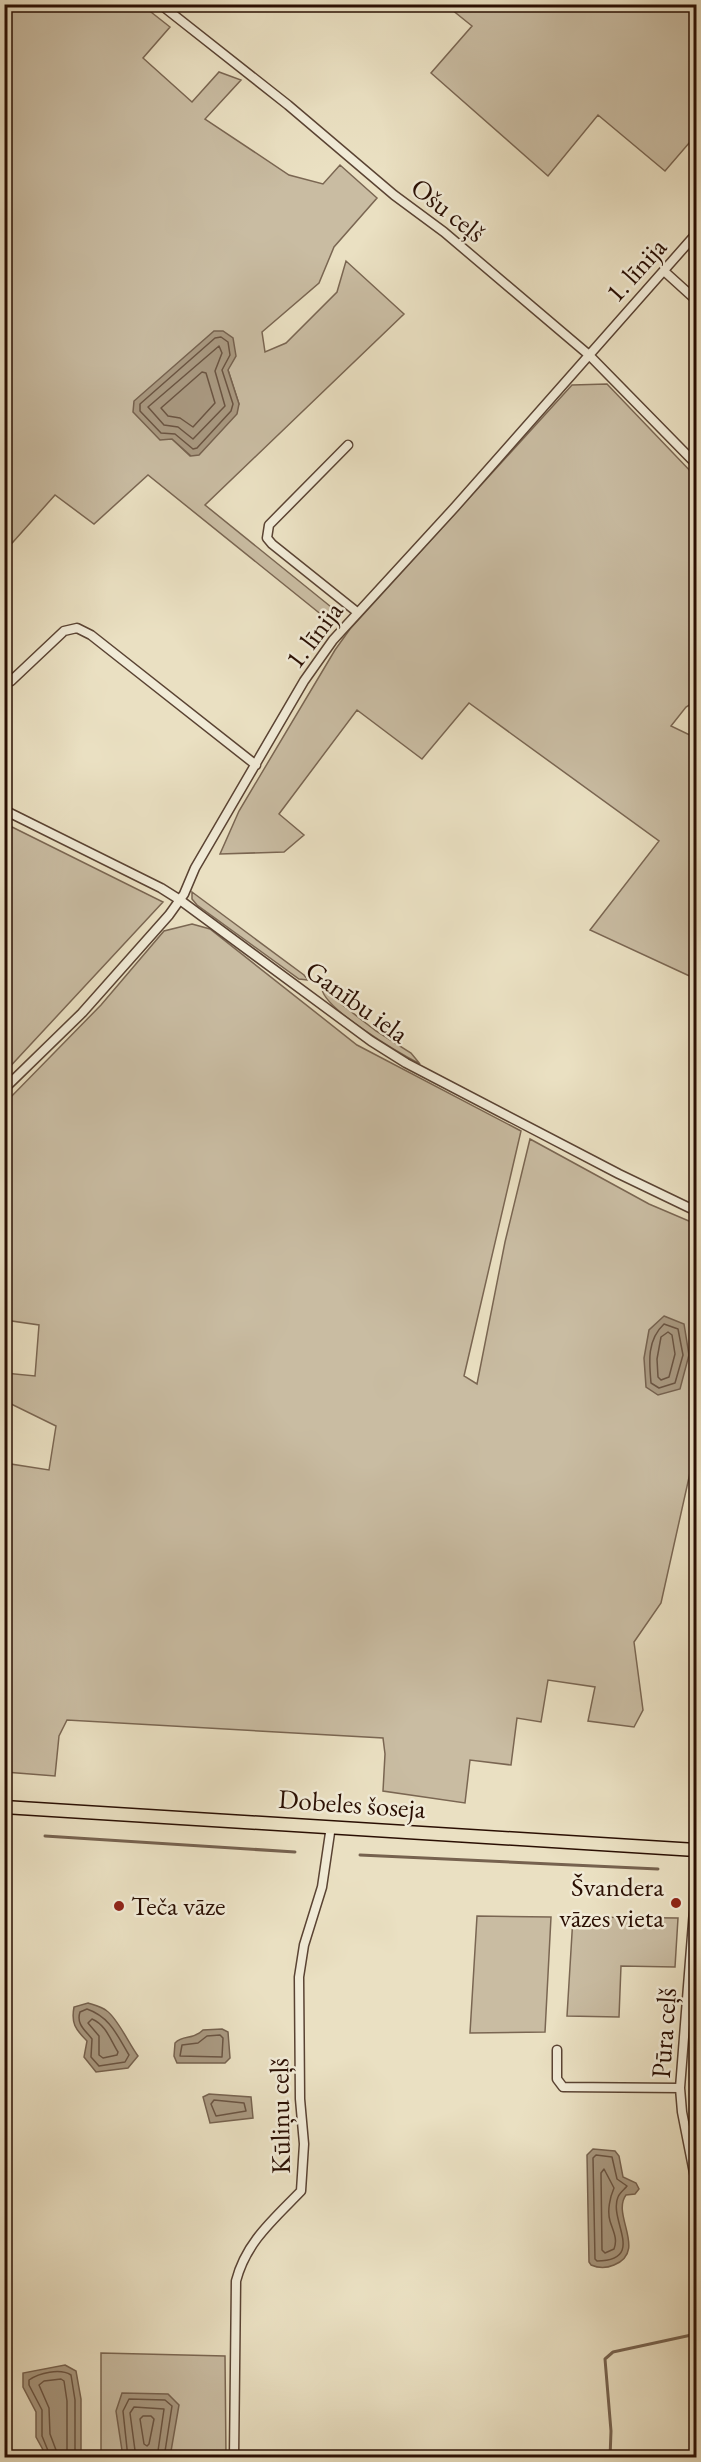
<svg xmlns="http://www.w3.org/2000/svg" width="701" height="2462" viewBox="0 0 701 2462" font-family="'EB Garamond',serif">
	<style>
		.green { fill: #c9bca2; stroke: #7a6652; stroke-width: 1.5; fill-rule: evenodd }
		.water { fill: #a99981; stroke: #76624f; stroke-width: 1.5 }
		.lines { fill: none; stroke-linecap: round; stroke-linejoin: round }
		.shore { stroke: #6a5442; stroke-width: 1.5 }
		.stream { stroke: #76624f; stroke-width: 3 }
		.minor-casing { stroke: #5a4333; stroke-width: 11 }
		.primary-casing { stroke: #2a0f03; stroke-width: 15 }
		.minor { stroke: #f1ebd7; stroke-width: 8 }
		.primary { stroke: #eae0c2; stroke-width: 12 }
		.poi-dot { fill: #8f2418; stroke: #f1ebd7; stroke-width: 2 }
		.labels { text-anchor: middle; stroke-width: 5; stroke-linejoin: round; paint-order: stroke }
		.street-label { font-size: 27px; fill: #2a0f03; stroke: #f1ebd7 }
		.poi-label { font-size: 27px; fill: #2a0f03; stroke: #f1ebd7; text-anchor: end }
	</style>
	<rect width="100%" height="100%" fill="#eae0c2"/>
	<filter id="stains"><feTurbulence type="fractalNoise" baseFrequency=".00333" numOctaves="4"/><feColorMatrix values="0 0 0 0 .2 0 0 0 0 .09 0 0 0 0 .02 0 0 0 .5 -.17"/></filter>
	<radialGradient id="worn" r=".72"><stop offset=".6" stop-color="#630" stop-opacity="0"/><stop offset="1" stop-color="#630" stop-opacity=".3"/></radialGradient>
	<path class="green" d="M5,5H142L170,27L143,58L192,102L219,72L241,80L205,119L289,175L323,184L340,165L377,198L334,247L319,283L262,332L265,352L286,343L337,292L346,261L404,314L205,505L341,615L333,624L148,475L94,524L55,495L5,551ZM228,370L239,404L190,456L172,439Z
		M446,5H696V135L665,171L598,115L548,176L431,73L472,26Z
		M607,384L696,477V639L693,668L696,670V701L686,707L671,726L696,738V979L590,930L659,841L469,703L422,759L357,710L279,814L304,835L284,852L220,854L239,811L335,650L350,629L572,385Z
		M4,823L163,902L5,1072H4Z
		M192,892L304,975L308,980L299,979L197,905L192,899Z
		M192,924L210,929L357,1045L521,1131L464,1376L477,1384L505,1242L530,1139L649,1204L696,1224V1455H694L661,1603L634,1642L643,1710L634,1727L588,1721L595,1687L548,1680L541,1722L517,1718L511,1765L470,1760L465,1803L383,1791L385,1754L383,1738L67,1720L59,1736L55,1776L5,1772L4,1463L49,1470L56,1426L5,1401V1373L35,1376L39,1325L5,1320V1103L101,1005L164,931Z
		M322,989L376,1031L411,1053L420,1064C401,1054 325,1010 322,989Z
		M477,1916L551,1917L545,2032L470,2033Z
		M573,1917L678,1918L675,1967L621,1966L619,2017L567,2016Z
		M101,2353L225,2356L226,2457L101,2458Z"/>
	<path class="water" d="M214,331H223L233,338L236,356L228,370L239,404L237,414L199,455L191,456L172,439L160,440L133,412L134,401Z
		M664,1316L684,1324L689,1355L680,1389L658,1395L646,1387L644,1358L649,1330Z
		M88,2003C94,2005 102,2007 107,2011C118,2019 129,2044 138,2056L128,2068L96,2072L84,2057L87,2041C75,2029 71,2023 74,2007Z
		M222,2029L228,2032L230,2058L225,2063H177L174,2056L175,2043C184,2034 192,2041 203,2030Z
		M209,2094L251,2097L253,2118L210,2123L203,2097Z
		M593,2149L615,2151L619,2156L623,2177L636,2183L639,2189L635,2194L626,2195C611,2215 648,2251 614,2265C607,2268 598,2268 591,2265L589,2262L587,2155Z
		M65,2365L76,2371L81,2399V2457H47L36,2437V2412L23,2387V2373Z
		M122,2393L168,2394L179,2405L170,2457H123L116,2411Z"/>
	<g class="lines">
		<path class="shore" d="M221,337L228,342L230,355L222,370L233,404L231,411L197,448L193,449L175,434L161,433L140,411V404L215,338Z
			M219,346L222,353L215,371L225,406L193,439L178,427L164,425L148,407Z
			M202,372L206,373L215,403L193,427L180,418L168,416L161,408Z
			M664,1324L678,1329L683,1355L675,1383L659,1388L651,1383C649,1361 647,1340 664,1324Z
			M668,1332L672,1335L675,1354L669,1377L661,1380L658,1377L657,1359L661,1337Z
			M87,2009C110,2017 117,2035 129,2055L125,2062L99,2066L91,2057L92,2039C85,2030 76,2024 80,2012Z
			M92,2019C106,2025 110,2039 118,2052L117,2055L103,2058L99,2055V2036L88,2023Z
			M220,2035L223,2038L222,2057L180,2056L182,2045L198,2043L207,2036Z
			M214,2100L244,2103L246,2111L216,2116L211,2104Z
			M596,2155L612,2157L617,2179L627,2186C625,2189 620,2192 618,2197C608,2220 647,2260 597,2261L595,2259L593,2158Z
			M604,2169L614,2188C610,2197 607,2211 610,2221C613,2231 618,2239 614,2249L605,2253L602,2250L601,2173Z
			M143,2416H151L154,2419L149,2444L147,2446L144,2444L140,2419Z
			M51,2458L42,2436V2410L29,2385V2380C39,2373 60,2368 71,2375L75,2400V2458
			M59,2458L50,2434L49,2408L39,2385L44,2381L61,2379L64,2381L67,2401V2458
			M128,2458L123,2411L129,2399L165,2400L172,2406L164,2458
			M136,2458L130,2413L134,2407L164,2409L157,2458"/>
		<path class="stream" d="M45,1836L295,1852
			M360,1855L658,1869
			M610,2458L611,2431L605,2359L613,2352L696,2334"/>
		<defs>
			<path id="minor" d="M160,4L288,105L394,195L444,232L589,355L696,464
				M664,271L696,300
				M348,445L269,525L267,538L272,544L357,612
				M11,681L64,631L77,628L91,635L256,765
				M4,810L161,888L180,900L371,1041L406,1063L619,1174L696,1211
				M4,1089L82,1013L169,915L184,894L195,868L304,681L333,640L455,507L696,234
				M695,1850L694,1910L680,2088L682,2112L696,2183
				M557,2050V2079L563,2087L680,2088
				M234,2458L236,2281C246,2242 274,2219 301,2191L304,2144L300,2099L299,1977L304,1945L322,1887L331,1826"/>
			<path id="primary" d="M4,1807L696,1850"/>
		</defs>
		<use href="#minor" class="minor-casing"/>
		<use href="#primary" class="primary-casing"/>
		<use href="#minor" class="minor"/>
		<use href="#primary" class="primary"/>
	</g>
	<g class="poi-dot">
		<circle cx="676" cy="1903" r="6"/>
		<circle cx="119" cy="1906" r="6"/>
	</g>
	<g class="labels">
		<g class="street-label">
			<text transform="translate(448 210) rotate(38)" y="9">Ošu ceļš</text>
			<text transform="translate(636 270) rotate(-48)" y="9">1. līnija</text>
			<text transform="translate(314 635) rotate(-53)" y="9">1. līnija</text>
			<text transform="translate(357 1002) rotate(36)" y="9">Ganību iela</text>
			<text transform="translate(352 1804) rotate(4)" y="9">Dobeles šoseja</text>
			<text transform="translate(664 2033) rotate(-86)" y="9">Pūra ceļš</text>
			<text transform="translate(280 2116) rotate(-91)" y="9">Kūliņu ceļš</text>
		</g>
		<g class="poi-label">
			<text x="664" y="1896">Švandera<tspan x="664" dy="31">vāzes vieta</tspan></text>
			<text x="131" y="1915" text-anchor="start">Teča vāze</text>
		</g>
	</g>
	<rect width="701" height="2462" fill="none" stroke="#eae0c2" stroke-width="24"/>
	<rect x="6" y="6" width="689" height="2450" fill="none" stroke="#2a0f03" stroke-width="3"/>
	<rect x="12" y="12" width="677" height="2438" fill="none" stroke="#2a0f03" stroke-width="1.5"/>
	<rect width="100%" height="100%" filter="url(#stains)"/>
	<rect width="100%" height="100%" fill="url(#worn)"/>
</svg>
